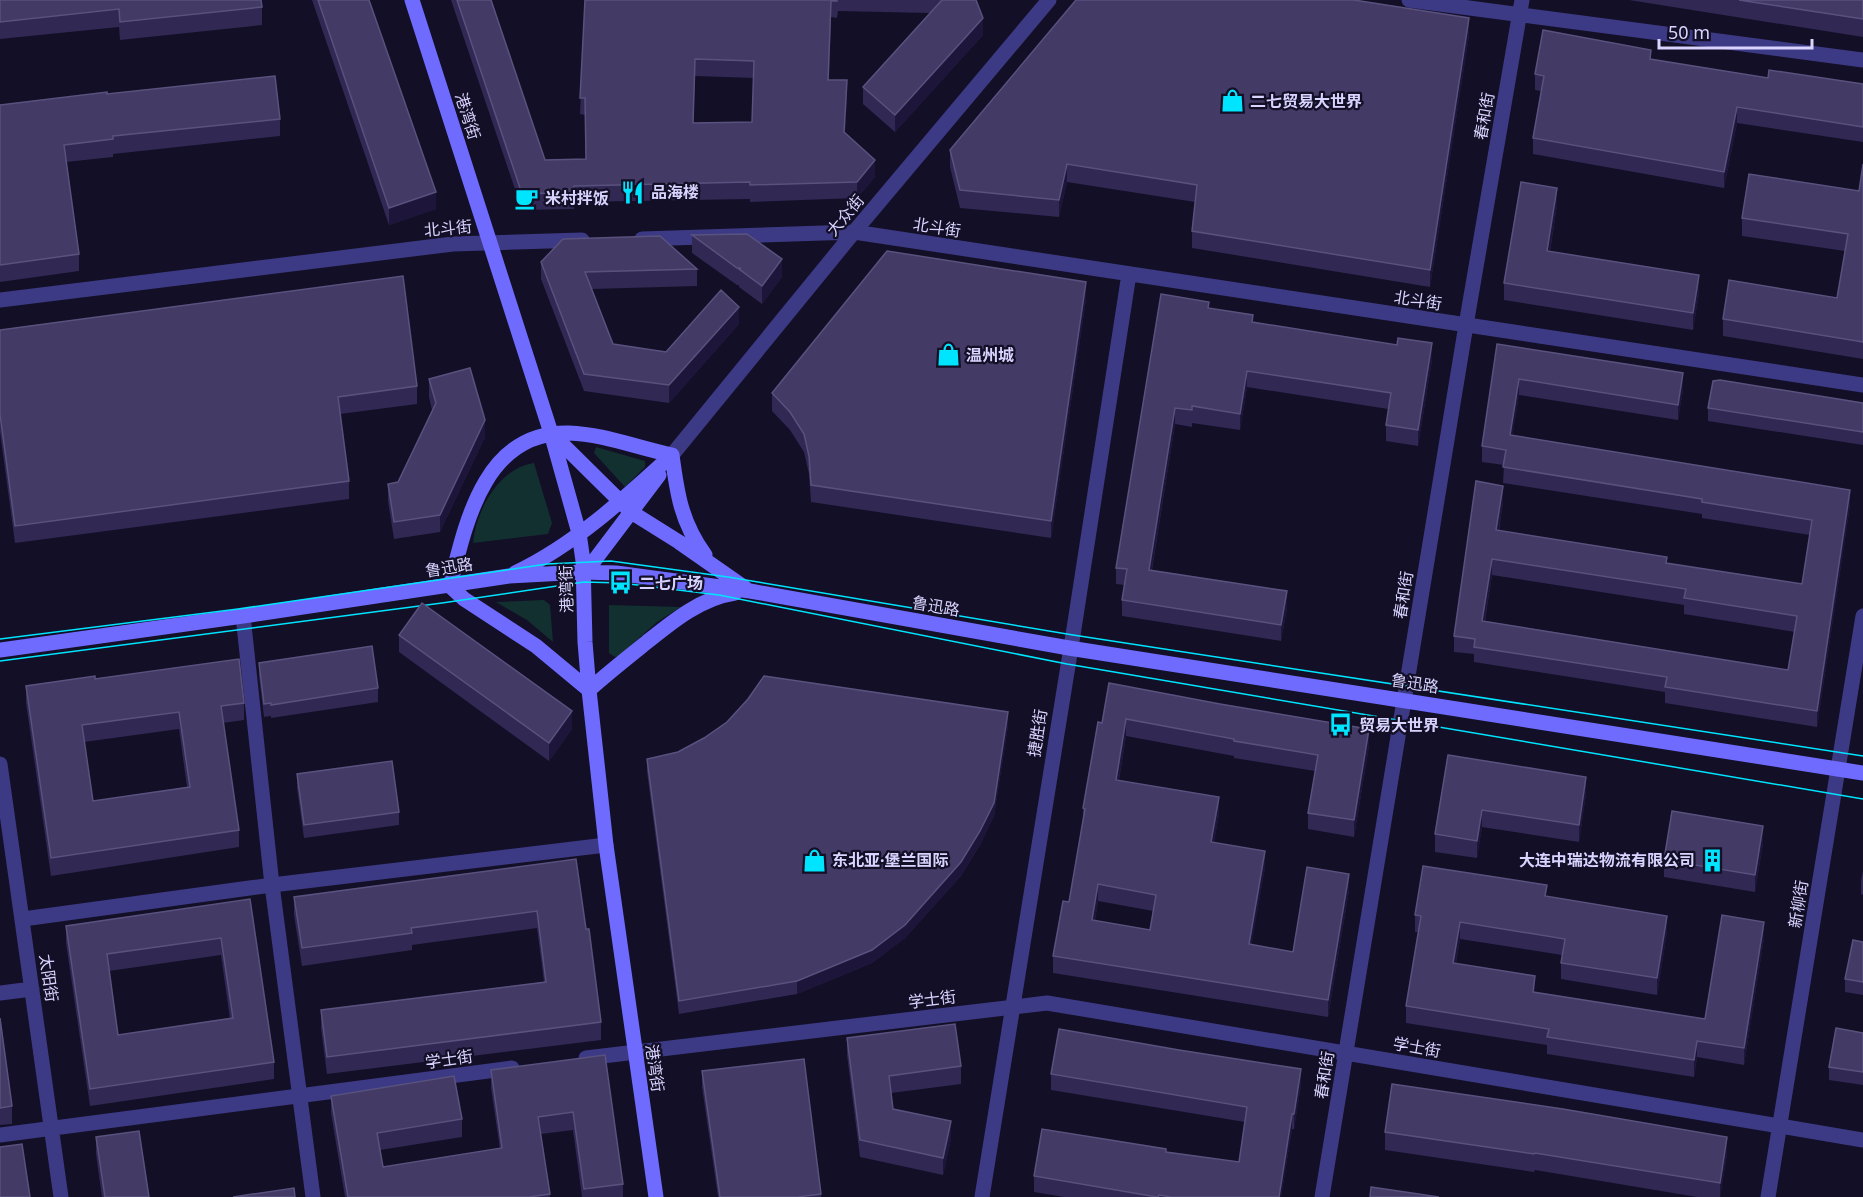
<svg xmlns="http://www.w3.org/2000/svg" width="1863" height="1197" viewBox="0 0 1863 1197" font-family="'Noto Sans','Noto Sans SC',sans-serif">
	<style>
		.grass { fill: #12302f }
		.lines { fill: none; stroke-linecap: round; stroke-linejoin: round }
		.minor { stroke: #3d3a85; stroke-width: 15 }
		.secondary { stroke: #6f6bff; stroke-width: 15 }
		.tram { stroke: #00e5ff; stroke-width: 1.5 }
		.wall { fill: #312854; fill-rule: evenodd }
		.shaded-wall { fill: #1d163a }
		.building { fill: #433a66; stroke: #5a527e; stroke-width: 1.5; fill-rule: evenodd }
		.labels { text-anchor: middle; stroke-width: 4.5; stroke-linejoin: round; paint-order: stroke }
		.poi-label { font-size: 16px; font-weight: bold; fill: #d9d4ff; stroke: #130f26; text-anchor: start }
		.street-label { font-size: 16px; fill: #d9d4ff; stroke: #130f26 }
	</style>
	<rect width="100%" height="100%" fill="#130f26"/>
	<path class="grass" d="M596,447L645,461V467L625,487L594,453Z
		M534,463L552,523L548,534L473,543C476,510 499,468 534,463Z
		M544,600L550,605L553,642L527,620L496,602Z
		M609,605L681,607L657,622L620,655L615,657L609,653Z"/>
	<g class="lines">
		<path class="minor" d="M1409,0L1863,60
			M642,239L854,232L1863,385
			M0,300L453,244L582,240
			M672,455L854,232L1049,0
			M243,616L272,885L313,1197
			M0,764L61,1197
			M23,919L272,885L606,845
			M0,993L32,989
			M586,1058L1047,1003L1863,1140
			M0,1135L512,1068
			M982,1197L1073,635L1129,274
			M1322,1197L1466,325L1522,0
			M1768,1197L1863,616"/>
		<path class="secondary" d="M412,0L551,433L579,533L583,561L585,642L589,690L606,845L656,1197
			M551,433L631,512L679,542L745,588
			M672,455C677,493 681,522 705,555
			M584,572L594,561L659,475
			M515,573C574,545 624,499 672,455
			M0,650L243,616L509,576L584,572L616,573L750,591L1069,648L1863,773
			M589,690L536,646L464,599L450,586C466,521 485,431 569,433C603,434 638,448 672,455
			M589,690C608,673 627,658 647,642C673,621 701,598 735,593"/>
		<path class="tram" d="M0,639L238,609L547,564L611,561L728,577L1073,635L1863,756
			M0,661L442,603L584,582L621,583L719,595L1067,664L1863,799"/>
	</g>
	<path class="wall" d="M0,0L262,7V25L120,40L119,27L0,39Z
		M312,0H369L436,209L389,225Z
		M451,0H491L545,160L586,159L585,115L580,114L585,0H976L983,35L895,132L863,104V87L930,13L838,11L837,18L831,17L829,80L847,97L845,133L875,177L857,198L750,202V199L574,202V209L522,210ZM695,76L754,78L752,122L693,123Z
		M1629,0H1863V37Z
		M1469,35L1430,287L1192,248V231L1195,202L1067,182L1059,217L960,208L950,167V150Z
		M1651,59L1768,78L1863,84V142L1737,123L1724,188L1533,154V138L1541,91L1535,90V74Z
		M107,94L280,119V136L113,154V157L66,162L79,254V271L0,282V105Z
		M1863,164V359L1723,336V319L1837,298L1845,251L1742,236V218L1859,191Z
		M1557,205L1550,252L1699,293L1693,330L1504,300V283Z
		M692,235L782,277L762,304L739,287V285H737L692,253Z
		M541,262L697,269V286L592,289L613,344L666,352L739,324L669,403L584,391L541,279Z
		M1086,299L1051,538L811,502L809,474L804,452L790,430L772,411V393Z
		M1209,308L1253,322L1432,360L1418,446L1386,441V425L1388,409L1247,387L1240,430L1192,423V427L1175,424L1152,570L1287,608L1281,641L1122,616V600L1125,585L1116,584V568Z
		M0,330L417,386V404L340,414L349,481V499L15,543L0,432Z
		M1497,344L1683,389L1678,420L1519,395L1512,436L1850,505L1817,727L1665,703V692L1474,662V654L1454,652V636L1503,502L1499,531L1667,563L1802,584L1810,535L1702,518V514L1503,483L1504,465L1482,462V446ZM1492,575L1684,605V614L1795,632L1788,670L1485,621Z
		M429,379L485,437L440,532L394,539L388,501V484L398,482L432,410L429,397Z
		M1863,403V445L1708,421V408Z
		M399,635L572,729L549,761L399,652Z
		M259,663L378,688V702L271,718V716L264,717L259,676Z
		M95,679L244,703V720L223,723L239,830V847L51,876L26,703V686ZM179,729L187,787L93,801L84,742Z
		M1109,683L1369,746L1354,837L1308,829V813L1315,771L1234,758V756L1126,736L1119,780L1219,814L1214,842L1265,867L1251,945L1293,952L1349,890L1328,1017L1053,973V956L1069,902L1083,821V808L1102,723ZM1098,901L1153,911L1150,930L1095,921Z
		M1008,726L994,816L980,845L961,876L905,938L872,963L797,994L679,1014L647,772V759Z
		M1448,755L1586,794L1579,842L1482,827L1477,858L1435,852V834Z
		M297,774L399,812V825L304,838L297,788Z
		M1763,843L1755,892L1664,877V860Z
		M576,859L586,929L601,1022V1040L327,1074L321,1028V1010L544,982L537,928L412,945V950L302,966L294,915V897Z
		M1863,871V895L1861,894V881Z
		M1547,897L1667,932L1657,995L1561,979V963L1562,955L1460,939L1456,964L1535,993L1705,1019L1764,938L1744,1065L1697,1057L1694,1077L1547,1054V1045L1406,1023V1006L1418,932H1415V915Z
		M250,899L274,1062V1079L90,1106L66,943V926ZM221,955L230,1019L118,1035L109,971Z
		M1863,942V995L1845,992V979Z
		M0,1018L12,1106V1124L0,1125Z
		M1863,1033V1085L1829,1080V1067Z
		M847,1038L961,1066V1084L891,1093L893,1109L951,1139L943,1175L860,1157L847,1055Z
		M605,1055L623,1184V1197H582L573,1130L541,1134L550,1197H345L331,1113V1096L462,1119V1137L380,1150L383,1167L500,1149L491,1088V1070Z
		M702,1071L821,1194V1197H718L702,1087Z
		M1051,1074L1301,1085L1294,1129H1292L1281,1197H1064L1034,1192V1176L1239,1162L1245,1122L1051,1090Z
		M1385,1132L1727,1154L1720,1197H1697L1535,1170L1534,1172L1385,1150Z
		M96,1137L149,1197H102L96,1154Z"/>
	<path class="shaded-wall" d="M983,18V35L895,132V115Z
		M1469,18V35L1430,287V270Z
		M695,59V76L693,140V123Z
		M847,80V97L844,149V132Z
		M1737,107V123L1724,188V172Z
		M875,160V177L857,198V182Z
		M1067,164V182L1059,217V200Z
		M1557,188V205L1547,269V251Z
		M436,192V209L389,225V208Z
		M782,259V277L762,304V286Z
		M1699,275V293L1693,330V313Z
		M1086,282V299L1051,538V521Z
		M739,307V324L669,403V385Z
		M1432,343V360L1418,446V430Z
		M1247,371V387L1240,430V414Z
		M1683,373V389L1678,420V405Z
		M1519,379V395L1510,451V435Z
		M1175,408V424L1149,586V570Z
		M485,420V437L440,532V515Z
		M1503,486V502L1496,546V530Z
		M1850,490V505L1817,727V711Z
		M1492,559V575L1482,636V621Z
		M1287,591V608L1281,641V625Z
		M572,711V729L549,761V743Z
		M1008,712V726L994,816L980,845L961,876L905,938L872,963L797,994V981Z
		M1126,719V736L1116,796V780Z
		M1369,729V746L1354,837V820Z
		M1586,777V794L1579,842V825Z
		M1219,797V814L1211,858V842Z
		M1482,810V827L1477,858V841Z
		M1763,826V843L1755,892V875Z
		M1265,851V867L1249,961V944Z
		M1349,874V890L1328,1017V1000Z
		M1098,884V901L1092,937V920Z
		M1667,916V932L1657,995V978Z
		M1460,922V939L1453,980V963Z
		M1764,922V938L1744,1065V1048Z
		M1535,976V993L1533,992Z
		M1697,1041V1057L1694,1077V1060Z
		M1301,1069V1085L1294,1129V1114Z
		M1292,1114V1129L1281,1197H1279Z
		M951,1121V1139L943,1175V1158Z
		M1727,1137V1154L1720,1197V1183Z"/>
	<path class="building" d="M0,0H261L262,7L120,22L119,9L0,22Z
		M318,0H369L436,192L389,208Z
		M457,0H491L545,160L586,159L585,98H580L585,0H837V1H831L828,80H847L844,132L875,160L857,182L750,185V182L574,186V192L522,194ZM695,59L754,61L752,122L693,123Z
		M942,0H976L983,18L895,115L863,87Z
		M1076,0H1354L1469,18L1430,270L1192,231L1197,185L1067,164L1059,200L960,190L950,150Z
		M1739,0H1863V19Z
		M1543,30L1651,50L1650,59L1768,78L1769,70L1863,84V127L1737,107L1724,172L1533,138L1544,76L1535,74Z
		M275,76L280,119L113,136V139L64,145L79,254L0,265V105L107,92V94Z
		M1863,164V342L1723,319L1729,280L1837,298L1848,234L1742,218L1749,174L1859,191Z
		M1521,182L1557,188L1547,251L1699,275L1693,313L1504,283Z
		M747,234L782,259L762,286L739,269L741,268H737L692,235Z
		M660,236L697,269L585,272L613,344L666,352L721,290L739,307L669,385L584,374L541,262L563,239Z
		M887,251L1086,282L1051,521L811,485L809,456L804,434L790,412L772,393Z
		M403,276L417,386L338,397L349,481L15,526L0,414V330Z
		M1161,294L1209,302L1208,308L1253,315L1252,322L1397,345L1398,338L1432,343L1418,430L1386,425L1391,393L1247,371L1240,414L1192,406V410L1175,408L1149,570L1287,591L1281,625L1122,600L1127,569L1116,568Z
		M1497,344L1683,373L1678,405L1519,379L1510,435L1850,490L1817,711L1665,687L1667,677L1474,647L1475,639L1454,636L1476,481L1503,486L1496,530L1667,557L1666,563L1802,584L1812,520L1702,502V499L1503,467L1506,450L1482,446ZM1492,559L1686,589L1684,598L1797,616L1788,670L1482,621Z
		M470,368L485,420L440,515L394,522L388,484L398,482L436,403L429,379Z
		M1720,380L1863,403V432L1708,408L1713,381Z
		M422,603L572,711L549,743L399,635Z
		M372,646L378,688L271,705V703L264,704L259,663Z
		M239,659L244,703L221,706L239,830L51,858L26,686L95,676V679ZM179,712L190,787L93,801L82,725Z
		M764,676L1008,712L994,803L980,831L961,862L905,925L872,950L797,981L679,1001L647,759L678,752L704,738L727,722L748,699Z
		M1109,683L1220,704L1369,729L1354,820L1308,813L1318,755L1234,741V739L1126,719L1116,780L1219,797L1211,842L1265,851L1249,944L1293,952L1307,867L1349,874L1328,1000L1053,956L1063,901L1069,902L1085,809L1083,808L1098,722L1102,723ZM1098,884L1156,895L1150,930L1092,920Z
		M1448,755L1586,777L1579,825L1482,810L1477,841L1435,834Z
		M392,761L399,812L304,825L297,774Z
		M1672,811L1763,826L1755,875L1664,860Z
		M576,859L586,929H589L601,1022L327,1057L321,1010L546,982L537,911L411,928L412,933L302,948L294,897Z
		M1423,866L1547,885L1545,896L1667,916L1657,978L1561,963L1565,939L1460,922L1453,963L1535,976L1533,992L1705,1019L1722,915L1764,922L1744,1048L1697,1041L1694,1060L1547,1037L1549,1029L1406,1006L1421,916L1415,915Z
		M250,899L274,1062L90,1089L66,926ZM221,938L233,1018L118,1035L107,954Z
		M1853,940L1863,942V982L1845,979Z
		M0,1018L12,1106L0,1108Z
		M955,1024L961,1066L889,1076L893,1109L951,1121L943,1158L860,1140L847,1038Z
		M1836,1028L1863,1033V1072L1829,1067Z
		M1059,1029L1179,1050L1301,1069L1294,1114H1292L1279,1197H1171L1159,1195L1158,1197H1157L1034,1176L1042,1129L1166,1149V1152L1239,1162L1247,1107L1051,1074Z
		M605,1055L623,1184L584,1189L573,1112L538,1117L550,1194L529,1197H348L331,1096L454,1076L462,1119L377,1133L383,1167L502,1148L491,1070Z
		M804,1059L821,1194L798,1197H720L702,1071Z
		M1392,1084L1563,1109L1727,1137L1720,1183L1535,1153L1534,1154L1385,1132Z
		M139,1131L149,1197H105L96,1137Z
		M22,1144L30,1197H0V1147Z
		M1371,1187L1439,1197H1370Z
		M294,1188L295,1197H233Z"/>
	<defs>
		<symbol id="shop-bare" viewBox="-9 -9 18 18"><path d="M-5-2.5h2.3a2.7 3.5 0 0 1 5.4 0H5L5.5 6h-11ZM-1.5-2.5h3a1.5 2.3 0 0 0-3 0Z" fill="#00e5ff" stroke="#130f26" stroke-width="2.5" paint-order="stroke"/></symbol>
		<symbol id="restaurant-bare" viewBox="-9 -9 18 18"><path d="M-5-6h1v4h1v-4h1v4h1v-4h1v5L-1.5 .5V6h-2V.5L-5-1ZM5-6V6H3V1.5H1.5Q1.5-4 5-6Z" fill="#00e5ff" stroke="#130f26" stroke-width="2.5" paint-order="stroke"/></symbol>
		<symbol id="cafe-bare" viewBox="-9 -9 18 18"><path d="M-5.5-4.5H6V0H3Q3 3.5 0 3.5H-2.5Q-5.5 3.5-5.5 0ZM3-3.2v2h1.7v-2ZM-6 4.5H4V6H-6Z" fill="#00e5ff" stroke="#130f26" stroke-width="2.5" paint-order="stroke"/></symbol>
		<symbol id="bus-bare" viewBox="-9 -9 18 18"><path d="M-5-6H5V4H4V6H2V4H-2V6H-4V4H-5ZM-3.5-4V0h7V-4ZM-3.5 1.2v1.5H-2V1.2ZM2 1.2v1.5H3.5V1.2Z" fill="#00e5ff" stroke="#130f26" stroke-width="2.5" paint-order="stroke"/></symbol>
		<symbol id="building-bare" viewBox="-9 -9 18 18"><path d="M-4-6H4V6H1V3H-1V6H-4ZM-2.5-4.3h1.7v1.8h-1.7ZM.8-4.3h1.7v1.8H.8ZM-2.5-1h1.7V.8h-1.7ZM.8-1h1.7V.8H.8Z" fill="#00e5ff" stroke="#130f26" stroke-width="2.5" paint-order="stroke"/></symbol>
	</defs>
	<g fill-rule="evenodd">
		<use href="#shop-bare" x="1216" y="84" width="33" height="33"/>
		<use href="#restaurant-bare" x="616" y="176" width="33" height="33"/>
		<use href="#cafe-bare" x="510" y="182" width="33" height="33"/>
		<use href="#shop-bare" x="932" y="338" width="33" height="33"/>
		<use href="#bus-bare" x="604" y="566" width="33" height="33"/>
		<use href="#bus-bare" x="1324" y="708" width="33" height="33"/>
		<use href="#shop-bare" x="798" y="844" width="33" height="33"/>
		<use href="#building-bare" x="1696" y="844" width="33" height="33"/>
	</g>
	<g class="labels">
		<g class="poi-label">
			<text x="1250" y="107">二七贸易大世界</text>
			<text x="651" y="198">品海楼</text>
			<text x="545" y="204">米村拌饭</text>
			<text x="966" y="361">温州城</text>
			<text x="639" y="589">二七广场</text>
			<text x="1359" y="731">贸易大世界</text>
			<text x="832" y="866">东北亚·堡兰国际</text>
			<text x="1695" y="866" text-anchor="end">大连中瑞达物流有限公司</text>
		</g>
		<g class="street-label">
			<text transform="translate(468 116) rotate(72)" y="6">港湾街</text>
			<text transform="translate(1484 116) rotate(-80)" y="6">春和街</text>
			<text transform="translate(845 215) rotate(-50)" y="6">大众街</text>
			<text transform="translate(937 227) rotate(9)" y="6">北斗街</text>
			<text transform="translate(448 228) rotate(-5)" y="6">北斗街</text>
			<text transform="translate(1418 300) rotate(9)" y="6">北斗街</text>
			<text transform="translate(449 567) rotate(-9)" y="6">鲁迅路</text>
			<text transform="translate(566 589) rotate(-92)" y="6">港湾街</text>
			<text transform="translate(1403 595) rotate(-81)" y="6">春和街</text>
			<text transform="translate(936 606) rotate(10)" y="6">鲁迅路</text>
			<text transform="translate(1415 683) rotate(9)" y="6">鲁迅路</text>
			<text transform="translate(1037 733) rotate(-81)" y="6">捷胜街</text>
			<text transform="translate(1798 904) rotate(-81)" y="6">新柳街</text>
			<text transform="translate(49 978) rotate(82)" y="6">太阳街</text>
			<text transform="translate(932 999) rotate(-7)" y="6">学士街</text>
			<text transform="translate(1417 1047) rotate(10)" y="6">学士街</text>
			<text transform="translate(449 1059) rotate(-8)" y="6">学士街</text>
			<text transform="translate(655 1068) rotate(82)" y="6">港湾街</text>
			<text transform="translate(1324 1075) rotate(-81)" y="6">春和街</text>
		</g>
	</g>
	<path d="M1659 39v9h153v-9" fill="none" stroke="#d9d4ff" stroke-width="3"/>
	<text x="1668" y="39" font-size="18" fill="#d9d4ff" stroke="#130f26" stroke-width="4.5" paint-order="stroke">50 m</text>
</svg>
